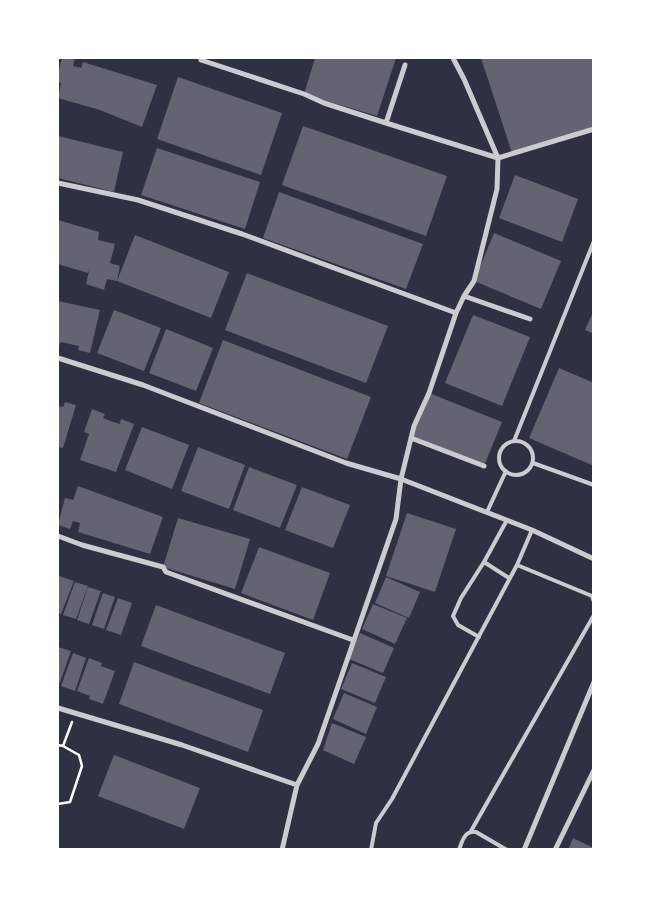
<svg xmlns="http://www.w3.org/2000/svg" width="651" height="907" viewBox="0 0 651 907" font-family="'Alegreya Sans',sans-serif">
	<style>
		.building { fill: #626471 }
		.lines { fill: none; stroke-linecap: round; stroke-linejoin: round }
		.path { stroke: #fff; stroke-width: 2.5 }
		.service { stroke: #caccd0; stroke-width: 4 }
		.minor { stroke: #caccd0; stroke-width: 5 }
	</style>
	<rect width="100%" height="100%" fill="#2d3142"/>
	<path class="building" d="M62,58H75L73,66L81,68L83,62L157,85L142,127L100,110L58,98L61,83L58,82V74Z
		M315,58H396L377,116L304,94Z
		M481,58H594V127L512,153Z
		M178,77L282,113L261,175L157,139Z
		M303,126L447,176L426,236L282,185Z
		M58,136L123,152L114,192L58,178Z
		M157,148L260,182L245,229L141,195Z
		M515,175L578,199L562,242L499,218Z
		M279,192L423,244L406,289L263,238Z
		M58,220L99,232L98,240L115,244L110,263L120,266L117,281L107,279L104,290L86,284L90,267L88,273L58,264Z
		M494,233L561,261L541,309L474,281Z
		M135,235L229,272L211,318L117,281Z
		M247,273L388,326L366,383L225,330Z
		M58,301L100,310L90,353L78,350L79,346L61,342L58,347Z
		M114,310L161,328L144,371L97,353Z
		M594,310V334L585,330Z
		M473,315L530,337L502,406L445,383Z
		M166,329L213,348L196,391L149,373Z
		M223,340L371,397L347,459L199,403Z
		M559,368L594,383V466L529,438Z
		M429,393L502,422L484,466L411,438Z
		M65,402L76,405L63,448L58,447V406L63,407Z
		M92,409L105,414L103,418L113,422L120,424L121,419L134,424L116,472L80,460L89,434L84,432Z
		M142,427L189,445L172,489L125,470Z
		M198,447L245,465L229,509L181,491Z
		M249,467L297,485L280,528L233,510Z
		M78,486L163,517L150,554L78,532L80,523L73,521L70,529L58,525L65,498L73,500Z
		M302,487L350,505L333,548L285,530Z
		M407,513L456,529L435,592L386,576Z
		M178,518L250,539L235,589L163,567Z
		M259,547L330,573L313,620L241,593Z
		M59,576L74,581L61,614L58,613Z
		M386,577L420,592L409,618L375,603Z
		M75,582L88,586L76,619L63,615Z
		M88,587L101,591L89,624L77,620Z
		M103,593L115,597L104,629L92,625Z
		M118,598L132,603L121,635L106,630Z
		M373,604L407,618L395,644L362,629Z
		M156,605L285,653L270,694L141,646Z
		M360,633L394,648L383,673L349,659Z
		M58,647L71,651L59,685L58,684Z
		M73,653L86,658L75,691L61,686Z
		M89,658L102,663L101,666L115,671L103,704L89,699L90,696L77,691Z
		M134,662L263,710L248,752L119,704Z
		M352,663L386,677L375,703L341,689Z
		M344,693L377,707L366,734L333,719Z
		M332,723L366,737L354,764L323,750Z
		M114,755L200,788L184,829L98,796Z
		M573,838L594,848V850H568Z"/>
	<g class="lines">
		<path class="path" d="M58,745L63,746L79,755L82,766L70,802L58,804
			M63,746L72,722"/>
		<path class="service" d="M514,441L594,241
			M499 458a17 17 0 1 1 34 0a17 17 0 1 1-34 0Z
			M533,463L594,485
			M487,512L506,471
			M507,520L484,562L509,578
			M517,565L592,596L594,602
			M479,637L458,625L453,616L461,598L484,562
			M471,831L594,615
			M371,850L376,823L392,799L517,565L532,530
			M459,850C462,841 465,830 476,832L507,850"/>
		<path class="minor" d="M202,58L201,60L304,94L324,103L386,123L498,158L594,129
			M386,123L405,65
			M58,183L138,200L242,234L456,313
			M464,296L530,319
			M58,358L143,385L346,463L401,479L532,530L594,559
			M411,438L484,466
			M58,536L82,545L163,567L166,572L353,640
			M58,708L182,745L297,785
			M282,850L297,785L318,744L396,519L401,479L414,426L429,393L456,313L464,296L474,281L497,189L498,158L464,79L453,58
			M524,850L594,682
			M555,850L594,770"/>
	</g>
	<rect width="651" height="907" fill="none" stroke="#ffffff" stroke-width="118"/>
</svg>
